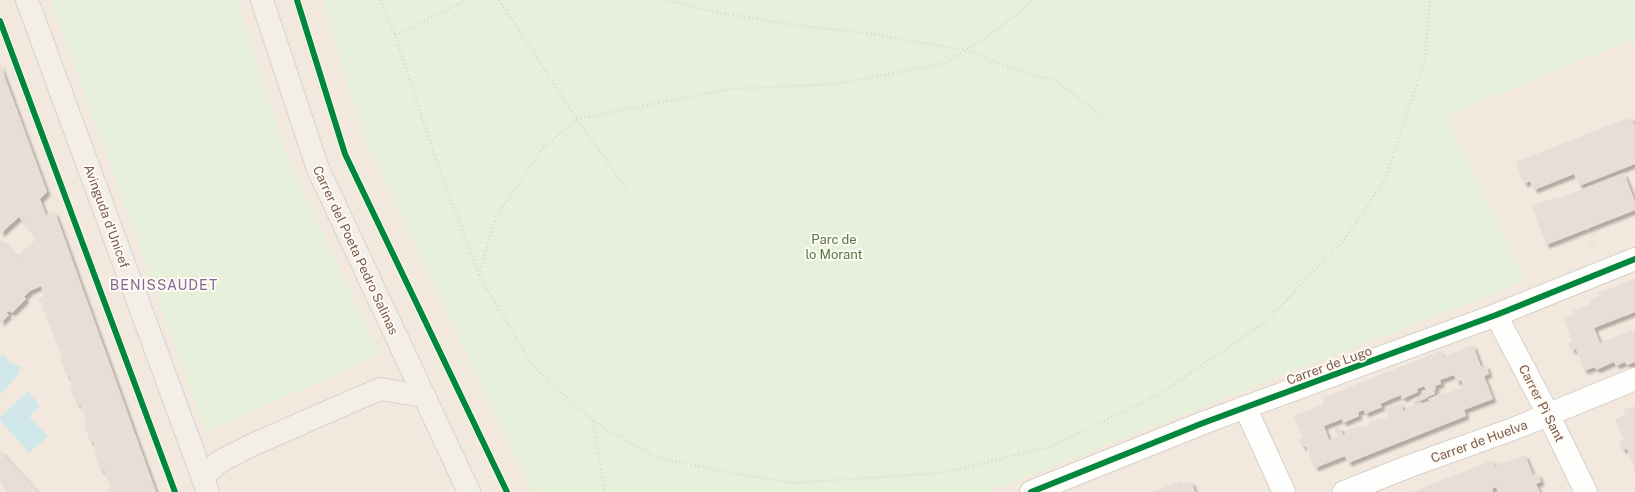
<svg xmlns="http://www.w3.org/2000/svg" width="1635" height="492" viewBox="0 0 1635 492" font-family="'Public Sans',sans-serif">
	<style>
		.residential { fill: #f2e8de }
		.green { fill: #e7f0db }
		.water { fill: #d0e8ea }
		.building { fill: #e6ded7; fill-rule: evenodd; filter: url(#shadow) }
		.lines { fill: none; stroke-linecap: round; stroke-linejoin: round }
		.minor-casing { stroke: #d7d1cb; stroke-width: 24 }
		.major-casing { stroke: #dad1cc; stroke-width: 24 }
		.path { stroke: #dcd5d0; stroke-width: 2.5; stroke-dasharray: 1 3; stroke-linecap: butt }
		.minor { stroke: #fefefd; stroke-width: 22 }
		.major { stroke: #f3eee8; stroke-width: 22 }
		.cycleway-casing { stroke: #fffaf3; stroke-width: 8 }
		.cycleway { stroke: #00873e; stroke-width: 6 }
		.labels { text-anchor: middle; stroke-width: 4; stroke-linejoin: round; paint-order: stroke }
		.street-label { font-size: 13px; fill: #7a5c4d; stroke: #fffaf3 }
		.park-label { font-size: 13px; fill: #537a41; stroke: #fffaf3 }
		.neighbourhood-label { font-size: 14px; letter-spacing: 1px; fill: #846695; stroke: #fffaf3 }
	</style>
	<defs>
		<filter id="shadow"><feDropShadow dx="3.5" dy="3.5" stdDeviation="1" flood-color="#0004"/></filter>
	</defs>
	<rect width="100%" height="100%" fill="#f9f5f0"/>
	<path class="residential" d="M0,0H1635V492H0Z"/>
	<path class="green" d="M51,0H237L287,157L380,355L206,432Z
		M322,0H1635V46L1631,40L1446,116L1526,281L1314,363L988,492H532L363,134Z"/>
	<path class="water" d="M2,354L11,363L21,367L17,376L0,395V357Z
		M28,391L40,406L29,416L48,436L29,453L0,420V417Z"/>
	<path class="building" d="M0,64L47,192L40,199L46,215L54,212L56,215L156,492H109L108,489L111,488L104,470L101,471L94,452L97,451L93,441L90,442L84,423L87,422L80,404L77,405L70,387L73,386L70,376L67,377L60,358L63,357L45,315L47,314L46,310L44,311L39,298L44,296L41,286L30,291L24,297L26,299L12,313L9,311L8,312L6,313L9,315L0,323V239L17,257L37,238L19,217L0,234Z
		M1630,117L1635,126V164L1579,186L1574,174L1534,190L1530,181L1524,184L1516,162Z
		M1624,173L1635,202V210L1546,245L1532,206L1557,197V199Z
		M1635,279V312L1594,328L1600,343L1635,329V362L1627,365L1625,362L1616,366L1614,362L1596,370L1595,367L1584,371L1576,349L1572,351L1568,343L1572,341L1564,319L1574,314L1573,311L1591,304L1590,300L1600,296L1599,293Z
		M1473,345L1481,367L1486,365L1489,374L1484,376L1493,399L1464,410L1466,416L1348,463L1345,456L1315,468L1306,446L1302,447L1299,439L1303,437L1294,416L1324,404L1322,398L1440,351L1443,357ZM1454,375L1457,382L1461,380L1464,387L1445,394V392L1428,399L1430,401L1422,404L1421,402L1405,408L1406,410L1403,411L1401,403L1386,409L1388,417L1369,422L1370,425L1364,427L1362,425L1346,431L1347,433L1343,435L1340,427L1334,429L1338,437L1329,440L1324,426L1342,419L1343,423L1359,416L1358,412L1364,410L1365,414L1382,407L1380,404L1391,399L1401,395L1402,399L1418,392L1417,389L1424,386L1426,390L1422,391L1424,394L1411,400L1412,403L1425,398L1435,394L1434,390H1436L1435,386L1441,384L1440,380Z
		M1635,406V470L1627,449L1622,450L1619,442L1624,440L1615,419L1625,415L1624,410Z
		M0,450L13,465L38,492H10L0,481Z
		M1525,455L1533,475L1538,474L1541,482L1536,484L1540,492H1498L1496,487L1492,489L1493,492H1412L1493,460L1495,466Z
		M1181,481L1182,484L1191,481L1195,492H1152Z"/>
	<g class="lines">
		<defs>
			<path id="minor" d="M1496,315L1548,414L1586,492
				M1245,407L1284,492
				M1031,492L1203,423L1496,315L1635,259
				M1344,492L1410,466L1513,429L1635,379"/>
			<path id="major" d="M27,0L208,492
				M262,0L318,169L469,492
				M203,477L219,462L252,445L380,389L423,396"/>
		</defs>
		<use href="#minor" class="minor-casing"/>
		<use href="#major" class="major-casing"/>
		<path class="path" d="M380,0L395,35L437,163L479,275L532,365L593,421L653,456L725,472L793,483L940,473L1050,447L1158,395L1265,322L1343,242L1385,179L1425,59L1430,0
			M499,0L577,119L630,194
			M666,0L713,12L795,25L874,34L964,50L998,63L1058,82L1103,118
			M395,35L467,0
			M1587,229L1595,250
			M479,275L495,218L543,148L577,119L730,89L836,84L946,63L999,28L1033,0
			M593,421L605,492"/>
		<use href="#minor" class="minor"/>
		<use href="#major" class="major"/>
		<defs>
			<path id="cycleway" d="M297,0L345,154L507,492
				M0,21L175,492
				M1031,492L1203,423L1496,315L1635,259"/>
		</defs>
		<use href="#cycleway" class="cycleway-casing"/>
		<use href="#cycleway" class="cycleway"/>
	</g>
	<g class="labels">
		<g class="street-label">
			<text transform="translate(107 216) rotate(70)" y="5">Avinguda d'Unicef</text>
			<text transform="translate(356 250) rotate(65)" y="5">Carrer del Poeta Pedro Salinas</text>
			<text transform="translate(1329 365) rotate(-20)" y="5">Carrer de Lugo</text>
			<text transform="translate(1542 403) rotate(63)" y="5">Carrer Pi Sant</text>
			<text transform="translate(1479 441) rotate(-20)" y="5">Carrer de Huelva</text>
		</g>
		<g class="park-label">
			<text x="834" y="244">Parc de<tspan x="834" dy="15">lo Morant</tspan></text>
		</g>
		<g class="neighbourhood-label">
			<text x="164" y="290">BENISSAUDET</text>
		</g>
	</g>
</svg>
